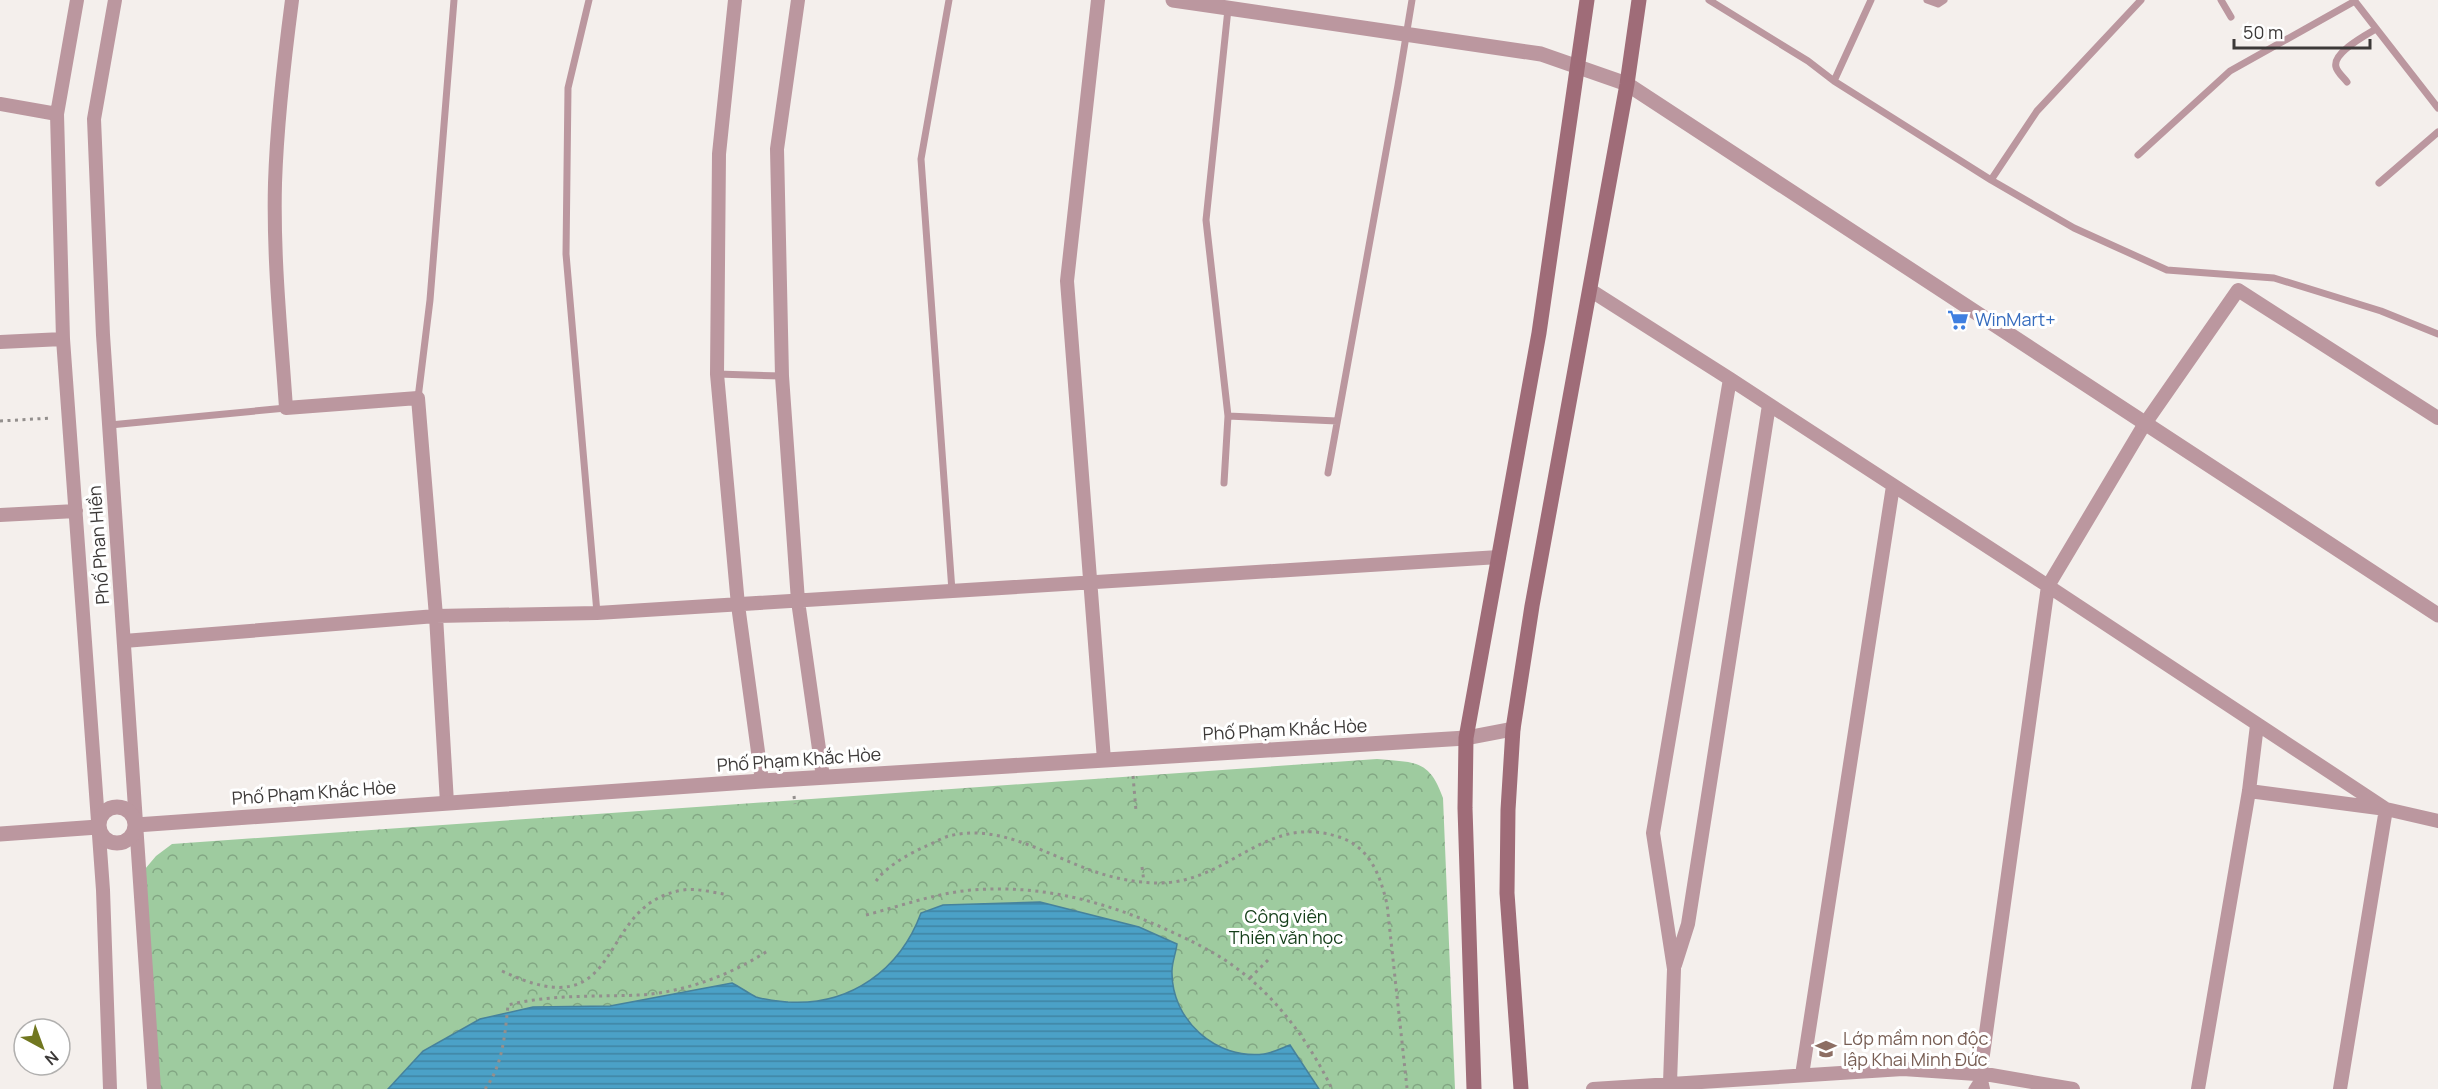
<svg xmlns="http://www.w3.org/2000/svg" width="2438" height="1089" viewBox="0 0 2438 1089" font-family="Manrope,sans-serif">
	<style>
		.park { fill: url(#park-crowns) }
		.water { fill: url(#water-rules); stroke: #46829c; stroke-width: 1.5 }
		.lines { fill: none; stroke-linecap: round; stroke-linejoin: round }
		.path { stroke: #938f8d; stroke-width: 3; stroke-dasharray: 3 4.5; stroke-linecap: butt }
		.service { stroke: #bb979f; stroke-width: 7 }
		.minor { stroke: #bb979f; stroke-width: 14 }
		.tertiary { stroke: #bb979f; stroke-width: 15 }
		.secondary { stroke: #9f6c78; stroke-width: 15 }
		.labels { text-anchor: middle; stroke-width: 6; stroke-linejoin: round; paint-order: stroke }
		.shop-label { font-size: 18px; fill: #366cbe; stroke: #fff; text-anchor: start }
		.street-label { font-size: 18px; fill: #3c3938; stroke: #fff }
		.park-label { font-size: 18px; fill: #133d18; stroke: #fff }
		.education-label { font-size: 18px; fill: #785e54; stroke: #fff; text-anchor: start }
	</style>
	<defs>
		<pattern id="park-crowns" width="20" height="18" patternUnits="userSpaceOnUse" patternTransform="scale(1.5)"><rect width="20" height="18" fill="#9ecb9f"/><path d="M2 6a3 3 0 1 1 6 0M12 15a3 3 0 1 1 6 0" fill="none" stroke="#82a683"/></pattern>
		<pattern id="water-rules" width="6" height="5" patternUnits="userSpaceOnUse" patternTransform="scale(1.5)"><rect width="6" height="5" fill="#4ba1c7"/><path d="M0 2.5h6" fill="none" stroke="#4084a3"/></pattern>
	</defs>
	<rect width="100%" height="100%" fill="#f4efec"/>
	<path class="park" d="M1377,759C1414,763 1429,758 1443,798L1455,1089H159L140,875L156,856L172,844Z"/>
	<path class="water" d="M1040,902L1139,927L1177,944C1176,953 1172,962 1172,971C1171,1020 1216,1060 1264,1054C1272,1053 1282,1048 1290,1045L1319,1089H388L423,1051L480,1019L533,1007L610,1006L732,983C740,987 748,993 756,997C765,1000 778,1001 788,1002C850,1006 900,970 921,913L943,905Z"/>
	<g class="lines">
		<path class="path" d="M0,421L52,418
			M1133,776L1136,811
			M794,796L795,804
			M1142,867L1144,882
			M876,881C887,866 907,855 924,847C932,844 941,838 949,836C999,823 1047,855 1093,871C1113,878 1133,882 1155,883C1229,885 1264,812 1339,837C1370,847 1380,875 1387,904L1407,1088
			M866,915C901,906 936,893 972,890C1043,884 1111,903 1174,933C1200,945 1222,956 1244,974C1281,1003 1312,1047 1332,1089
			M502,971C629,1032 593,904 683,890C696,888 711,892 724,894
			M1250,978L1268,960
			M485,1089C503,1065 505,1034 508,1005C552,994 596,997 640,995C685,992 731,975 769,950"/>
		<path class="service" d="M589,0L568,88L566,254L597,613
			M949,0L921,159L952,591
			M1709,0L1808,61L1834,81
			M1871,0L1834,81L1991,180L2074,228L2167,270L2274,278L2381,311L2438,334
			M1927,0L1938,4L1944,0
			M2221,0L2231,17
			M2354,0L2438,108
			M1228,9L1206,220L1228,416
			M2347,82C2344,78 2337,72 2336,67C2332,53 2366,35 2376,29
			M2138,155L2230,71L2355,1
			M1991,180L2037,111L2141,0
			M2379,183L2438,132
			M717,374L782,376
			M418,398L430,300L454,0
			M110,425L286,408
			M1328,473L1398,85L1412,0
			M1224,483L1228,416L1337,421
			M1972,1089L1979,1078"/>
		<path class="minor" d="M77,0L57,114L63,339L103,890L110,1089
			M115,0L94,119L103,335L154,1089
			M292,0C284,61 277,122 275,183C273,258 281,334 286,408L418,398L436,616L447,803
			M735,0L719,154L717,374L738,605L762,781
			M798,0L777,149L782,376L798,601L823,777
			M1098,0L1067,281L1104,760
			M0,104L57,114
			M1590,290L1730,379L2048,586L1980,1076L1983,1089
			M0,342L63,339
			M0,515L76,511
			M124,641L436,616L597,613L1499,557
			M2249,791L2386,809L2438,821
			M1675,965L1688,924L1769,405
			M1802,1075L1893,486
			M1670,1083L1674,969L1653,833L1730,379
			M1593,1089L1903,1069L1991,1075L2073,1089
			M2198,1089L2249,791L2257,725
			M2340,1089L2386,809L2048,586L2144,425L2238,290L2438,418"/>
		<path class="tertiary" d="M1173,0L1541,54L1627,84L2438,615
			M99 825a18 18 0 1 1 36 0a18 18 0 1 1-36 0Z
			M136,825L762,781L1466,738L1513,729
			M0,834L98,827"/>
		<path class="secondary" d="M1474,1089L1465,808L1466,738L1539,333L1587,0
			M1521,1089L1507,893L1508,810L1513,729L1532,606L1627,84L1639,0"/>
	</g>
	<defs>
		<symbol id="supermarket-bare" viewBox="-9 -9 18 18"><path d="M-6-5.5h2.5l.6 2H6L4.5 2H-2.5L-4.4-4H-6ZM-1.5 3.2a1.3 1.3 0 1 0 .1 0ZM3 3.2a1.3 1.3 0 1 0 .1 0Z" fill="#3f7fe0" stroke="#fff" stroke-width="2.5" paint-order="stroke"/></symbol>
		<symbol id="school-bare" viewBox="-9 -9 18 18"><path d="M0-5L7-2L0 1L-7-2ZM-4 1L0 2.5L4 1V4Q0 6-4 4Z" fill="#8d6e63" stroke="#fff" stroke-width="2.5" paint-order="stroke"/></symbol>
	</defs>
	<g fill-rule="evenodd">
		<use href="#supermarket-bare" x="1943" y="305" width="30" height="30"/>
		<use href="#school-bare" x="1811" y="1034" width="30" height="30"/>
	</g>
	<g class="labels">
		<g class="shop-label">
			<text x="1975" y="326">WinMart+</text>
		</g>
		<g class="street-label">
			<text transform="translate(99 545) rotate(-94)" y="6">Phố Phan Hiền</text>
			<text transform="translate(1285 730) rotate(-3)" y="6">Phố Phạm Khắc Hòe</text>
			<text transform="translate(799 760) rotate(-4)" y="6">Phố Phạm Khắc Hòe</text>
			<text transform="translate(314 793) rotate(-4)" y="6">Phố Phạm Khắc Hòe</text>
		</g>
		<g class="park-label">
			<text x="1286" y="923">Công viên<tspan x="1286" dy="21">Thiên văn học</tspan></text>
		</g>
		<g class="education-label">
			<text x="1843" y="1045">Lớp mầm non độc<tspan x="1843" dy="21">lập Khai Minh Đức</tspan></text>
		</g>
	</g>
	<g transform="translate(42 1047) rotate(139)"><circle r="28" fill="#ffffff" stroke="#b1b0af" stroke-width="1.5"/>
	<path d="M0-4.5L10 22L0 15L-10 22Z" fill="#717720"/>
	<text y="-9" font-size="16" font-weight="bold" text-anchor="middle" fill="#3c3938">N</text>
	</g>
	<path d="M2234 39v9h136v-9" fill="none" stroke="#3c3938" stroke-width="3"/>
	<text x="2243" y="39" font-size="18" fill="#3c3938" stroke="#ffffff" stroke-width="4.5" paint-order="stroke">50 m</text>
</svg>
